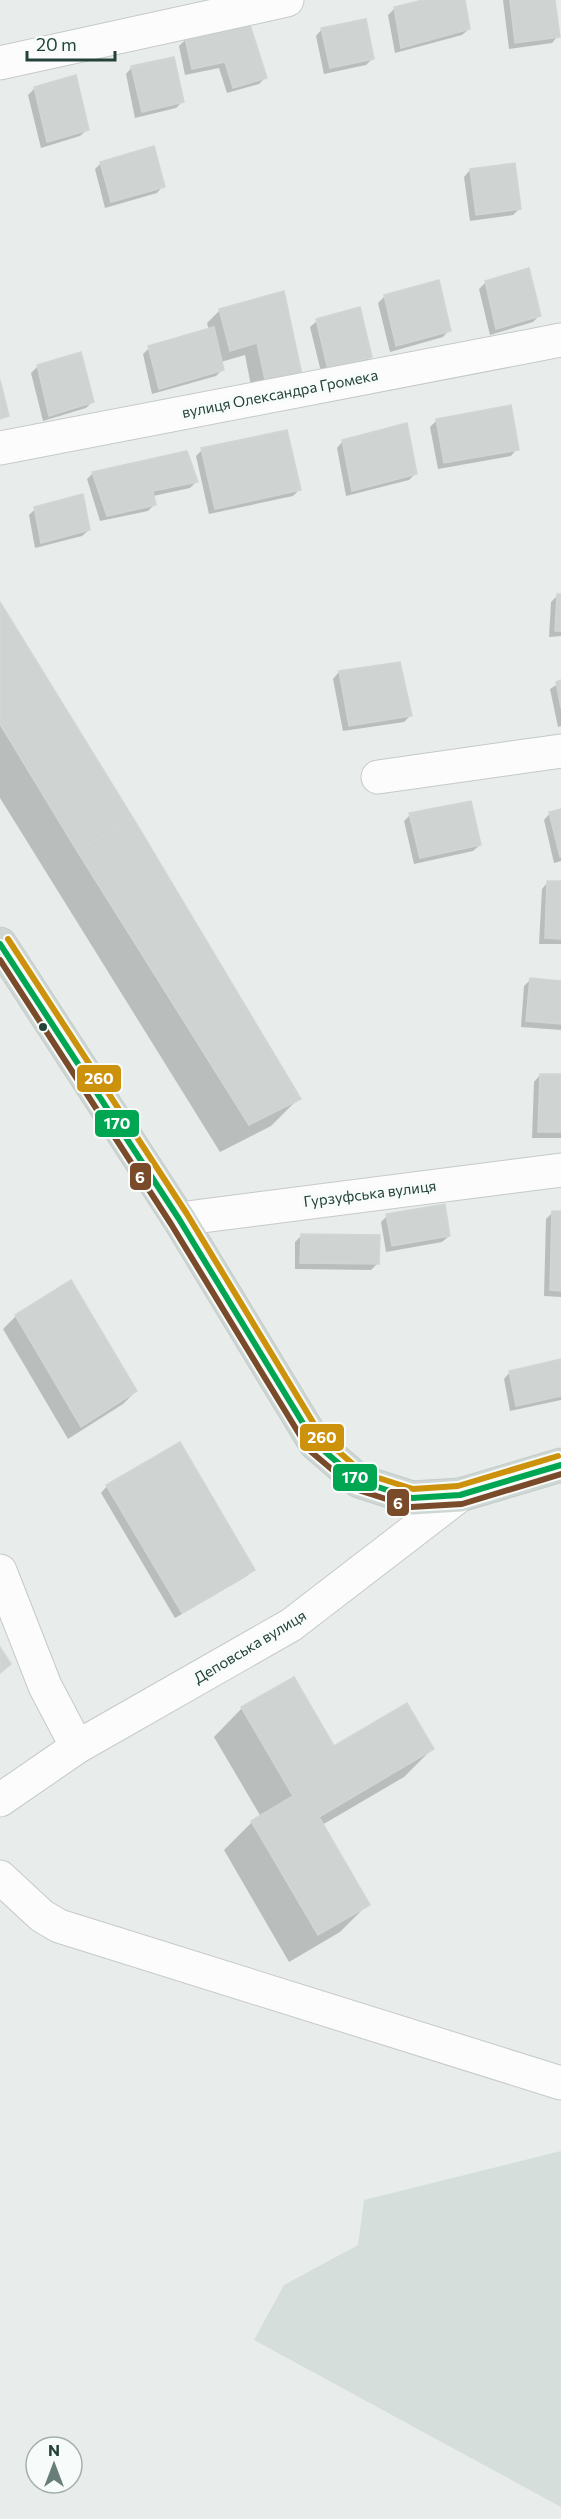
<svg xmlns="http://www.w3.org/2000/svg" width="561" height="2519" viewBox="0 0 561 2519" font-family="Commissioner,sans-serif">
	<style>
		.built { fill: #d6dedb }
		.shadow { fill: #0003 }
		.building { fill: #cfd4d2; stroke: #d1d6d4; stroke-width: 1.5 }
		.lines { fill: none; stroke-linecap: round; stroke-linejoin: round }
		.minor-casing { stroke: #c5cac8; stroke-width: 35 }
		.major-casing { stroke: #c3ccc9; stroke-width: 35 }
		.minor { stroke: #fcfcfc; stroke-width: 33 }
		.major { stroke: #cfd7d5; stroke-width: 33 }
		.bus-1-casing { stroke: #f7fbf9; stroke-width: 10 }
		.bus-2-casing { stroke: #f7fbf9; stroke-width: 10 }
		.bus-3-casing { stroke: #f7fbf9; stroke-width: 10 }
		.bus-1 { stroke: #00a651; stroke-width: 6 }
		.bus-2 { stroke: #7a4b2a; stroke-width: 6 }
		.bus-3 { stroke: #cd920c; stroke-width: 6 }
		.bus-dot { fill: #24423a; stroke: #f7fbf9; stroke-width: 2 }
		.labels { text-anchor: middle; stroke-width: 6; stroke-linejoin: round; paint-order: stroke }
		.street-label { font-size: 15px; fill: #24423a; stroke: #f7fbf9 }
		.line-badge { stroke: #f7fbf9; stroke-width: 2 }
		.badge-label { font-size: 16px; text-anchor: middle; font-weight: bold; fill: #fff }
	</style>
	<rect width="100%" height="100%" fill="#e8edeb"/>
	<path class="built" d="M561,2151V2507L254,2340L284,2285L358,2245L364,2200Z"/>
	<path class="shadow" d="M419,0H464L469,29L462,35L395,53L388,15L394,9L419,2Z
		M503,0H554L558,36L552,43L509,49Z
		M322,29L372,59L366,65L324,74L316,36Z
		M186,39L265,78L259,84L227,93L219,68L185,75L179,46Z
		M132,67L182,102L176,108L135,118L126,74Z
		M35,88L87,130L80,136L41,148L28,95Z
		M101,163L163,186L157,193L105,208L95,169Z
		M470,170L519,209L513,215L470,221L464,177Z
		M438,282L449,330L443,337L390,352L378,303L384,297Z
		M486,282L539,316L533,322L490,335L479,289Z
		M220,310L300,375L253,396L245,355L221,362L222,370L216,376L152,394L143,354L149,348L209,330L207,323Z
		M317,321L371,357L364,363L322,376L310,327Z
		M38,366L92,402L86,408L43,421L31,373Z
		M437,420L517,449L511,456L438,469L430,427Z
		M343,441L416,473L409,480L346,496L337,448Z
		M202,450L299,490L293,496L209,514L196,456Z
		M93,473L196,482L190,488L153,496L155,504L148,511L100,521L87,479Z
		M35,509L89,530L82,536L35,548L29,515Z
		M558,595H561V636L549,637L551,602Z
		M0,604L299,1098L271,1126L220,1152L0,798Z
		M339,672L411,715L404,722L343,731L333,679Z
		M561,682V726L558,727L550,689Z
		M561,810V861L554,863L544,820L550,813Z
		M410,815L480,845L473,851L414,864L404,821Z
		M548,882H561V944H539L542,889Z
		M530,980L561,982V1030L521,1027L524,986Z
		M540,1075H561V1138H532L534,1082Z
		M553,1212L561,1213V1297L544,1296L546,1219Z
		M387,1216L449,1236L442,1242L386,1252L381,1222Z
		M301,1236L378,1263L371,1270L295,1269V1242Z
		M16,1316L136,1391L123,1404L68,1439L3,1329Z
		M561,1361V1400L510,1411L504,1379L510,1372Z
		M107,1486L253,1569L247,1576L175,1618L101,1493Z
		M242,1708L334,1748L432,1749L404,1777L322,1825L368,1904L340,1932L289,1962L224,1850L252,1822L261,1817L214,1737Z"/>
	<path class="building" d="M423,0H465L470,29L401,48L394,7Z
		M510,0H555L560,37L515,43Z
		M366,19L374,59L330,68L321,28Z
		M250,25L267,78L233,88L225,62L192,69L185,38Z
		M174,57L184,102L142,112L131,66Z
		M76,75L89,130L47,142L34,87Z
		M154,146L165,187L111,202L100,162Z
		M515,163L521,209L476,215L470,169Z
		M529,268L541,316L496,329L485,281Z
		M439,280L451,331L396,346L384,295Z
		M284,291L302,375L266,384L257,343L230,351L219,309Z
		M360,307L372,357L328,370L316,319Z
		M214,327L224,370L159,389L148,346Z
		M81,352L94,402L49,416L37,365Z
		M0,380L9,416L0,419Z
		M511,405L519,450L444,463L436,419Z
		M407,423L417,474L352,491L342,440Z
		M287,430L301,490L215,509L201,448Z
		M187,451L198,482L153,491L156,505L107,516L92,472Z
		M83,494L90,530L41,543L34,507Z
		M557,594H561V631H555Z
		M0,602L133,818L77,851L0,724Z
		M400,662L412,716L349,726L339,671Z
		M561,680V708L556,682Z
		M471,801L481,845L420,858L409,813Z
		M561,809V857H560L549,812Z
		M133,818L301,1099L249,1125L77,851Z
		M547,881H561V939L545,938Z
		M530,978L561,981V1024L526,1021Z
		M540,1074H561V1132H538Z
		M445,1204L450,1236L392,1246L386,1214Z
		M552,1211H561V1291L550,1290Z
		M301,1234L380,1235L379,1264L300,1263Z
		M71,1280L137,1391L81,1427L15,1315Z
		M561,1359V1396L516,1406L509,1371Z
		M180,1442L255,1570L182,1613L106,1485Z
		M0,1647L11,1664L0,1673Z
		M294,1677L334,1746L407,1703L434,1749L319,1817L370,1905L318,1935L251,1821L293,1796L241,1707Z"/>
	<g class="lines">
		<defs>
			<path id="minor" d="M0,63L287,0
				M0,448L561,340
				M378,777L561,751
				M179,1219L561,1170
				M0,1571L45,1686L77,1747
				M0,1800L77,1747L291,1625L460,1495
				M0,1877L42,1916L59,1926L561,2083"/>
			<path id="major" d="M0,944L179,1219L315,1443L359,1481L412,1498L460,1495L561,1465"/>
		</defs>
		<use href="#minor" class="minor-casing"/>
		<use href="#major" class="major-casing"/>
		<use href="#minor" class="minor"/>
		<use href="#major" class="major"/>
		<defs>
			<path id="bus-1" d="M0,944L179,1219L315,1443L359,1481L412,1498L460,1495L561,1465"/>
			<path id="bus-2" d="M0,960L171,1224L309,1450L355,1489L411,1507L462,1504L561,1474"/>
			<path id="bus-3" d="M8,939L187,1214L322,1437L363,1473L413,1489L458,1486L558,1456"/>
		</defs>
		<use href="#bus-1" class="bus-1-casing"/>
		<use href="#bus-2" class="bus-2-casing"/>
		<use href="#bus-3" class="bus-3-casing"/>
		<use href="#bus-1" class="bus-1"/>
		<use href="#bus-2" class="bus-2"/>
		<use href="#bus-3" class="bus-3"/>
	</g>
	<circle class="bus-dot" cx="43" cy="1027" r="5"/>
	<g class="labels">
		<g class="street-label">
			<text transform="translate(280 394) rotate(-11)" y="5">вулиця Олександра Громека</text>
			<text transform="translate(370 1194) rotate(-7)" y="5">Гурзуфська вулиця</text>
			<text transform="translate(250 1647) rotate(-31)" y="5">Деповська вулиця</text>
		</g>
	</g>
	<g class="line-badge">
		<rect x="76" y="1064" width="46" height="29" rx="6" fill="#cd920c"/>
		<rect x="94" y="1109" width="46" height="29" rx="6" fill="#00a651"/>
		<rect x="129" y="1162" width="23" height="29" rx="6" fill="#7a4b2a"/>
		<rect x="299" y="1423" width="46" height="29" rx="6" fill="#cd920c"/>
		<rect x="332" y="1463" width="46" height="29" rx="6" fill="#00a651"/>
		<rect x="386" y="1488" width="24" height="29" rx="6" fill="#7a4b2a"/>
	</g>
	<g class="badge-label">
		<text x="99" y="1084">260</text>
		<text x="117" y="1129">170</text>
		<text x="140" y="1183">6</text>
		<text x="322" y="1443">260</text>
		<text x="355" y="1483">170</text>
		<text x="398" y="1509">6</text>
	</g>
	<g transform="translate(54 2465)"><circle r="28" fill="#f7fbf9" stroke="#a3b1ad" stroke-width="1.5"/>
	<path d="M0-4.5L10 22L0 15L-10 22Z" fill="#697e78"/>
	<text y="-9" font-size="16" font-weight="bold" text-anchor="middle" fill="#24423a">N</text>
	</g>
	<path d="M27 51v9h88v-9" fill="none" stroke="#24423a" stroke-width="3"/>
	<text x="36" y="51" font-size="18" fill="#24423a" stroke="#f7fbf9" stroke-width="4.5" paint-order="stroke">20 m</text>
</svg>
